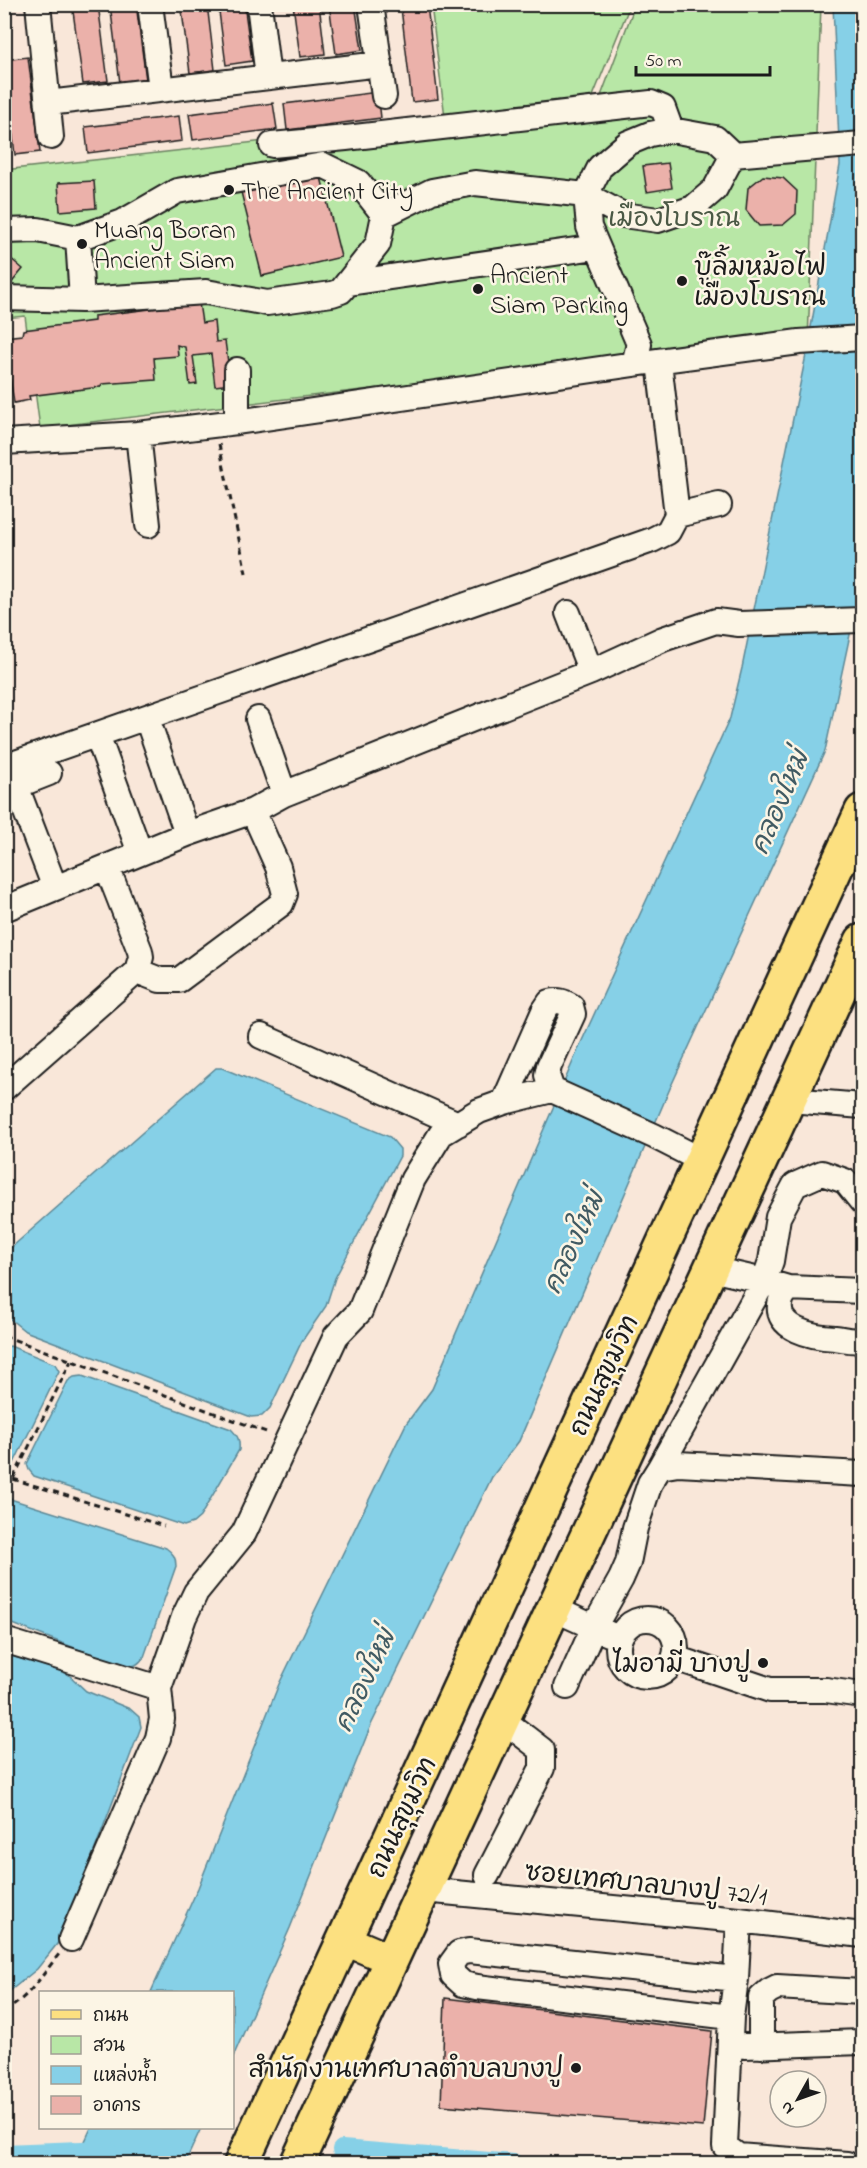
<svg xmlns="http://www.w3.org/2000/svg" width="867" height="2168" viewBox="0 0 867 2168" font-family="'Indie Flower','Playpen Sans Thai',sans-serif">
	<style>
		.green { fill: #b8e7a6; stroke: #6a8261; stroke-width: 1.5 }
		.water { fill: #86d0e7; stroke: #5c8896; stroke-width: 1.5 }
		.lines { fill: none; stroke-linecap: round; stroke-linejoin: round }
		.canal { stroke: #86d0e7; stroke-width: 20 }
		.building { fill: #ebb1aa; stroke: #1c1c1c; stroke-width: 1.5 }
		.minor-casing { stroke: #1c1c1c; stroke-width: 28 }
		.major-casing { stroke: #1c1c1c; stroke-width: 34 }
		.highway-casing { stroke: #1c1c1c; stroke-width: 38 }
		.path { stroke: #1c1c1c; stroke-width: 3; stroke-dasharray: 6 4.5; stroke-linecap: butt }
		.minor { stroke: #fcf5e5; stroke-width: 24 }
		.major { stroke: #fce080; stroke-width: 30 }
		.highway { stroke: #fce080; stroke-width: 33 }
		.poi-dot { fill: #1c1c1c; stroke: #fcf5e5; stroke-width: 2 }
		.labels { text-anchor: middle; stroke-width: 5; stroke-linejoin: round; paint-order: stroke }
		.poi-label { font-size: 26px; fill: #1c1c1c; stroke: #fcf5e5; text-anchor: start }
		.park-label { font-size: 26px; fill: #4b5945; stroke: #fcf5e5 }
		.street-label { font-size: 26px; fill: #1c1c1c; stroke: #fcf5e5 }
		.water-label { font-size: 27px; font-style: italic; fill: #415b63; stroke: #fcf5e5 }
	</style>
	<rect width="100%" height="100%" fill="#f9e7d9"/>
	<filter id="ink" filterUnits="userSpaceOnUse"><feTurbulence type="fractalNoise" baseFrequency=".0167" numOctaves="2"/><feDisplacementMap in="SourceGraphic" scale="12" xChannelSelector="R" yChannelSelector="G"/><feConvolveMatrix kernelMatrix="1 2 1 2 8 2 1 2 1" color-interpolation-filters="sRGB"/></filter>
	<g filter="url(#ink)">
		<path class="green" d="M431,5H630L591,101L445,117Z
			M635,5H821L808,340L624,359L40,428L25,316L5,318L4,170L598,104Z"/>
		<path class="water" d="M833,5H862V579L825,751L671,1086L519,1441L492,1477L371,1725L290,1928L233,2057L232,1992H151L198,1888L279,1684L406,1424L432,1389L580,1045L730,718L742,668L806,355L840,165Z
			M216,1068H222L390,1137L400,1149V1156L335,1278L326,1306L302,1341L270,1408L262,1416L251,1417L25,1331L5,1315V1253Z
			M10,1346L55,1364L59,1371L14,1463L5,1467L4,1348Z
			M82,1376L231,1429C238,1436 240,1440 239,1450L200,1517L193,1523L184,1526L34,1476L29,1470L27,1464L68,1381L74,1377Z
			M4,1497L166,1548C173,1553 176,1557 176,1566L144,1657C138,1665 134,1667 124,1667L5,1621Z
			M5,1655L58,1667L69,1675L86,1691L130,1709L139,1717L141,1727L61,1939L37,1969L5,1995Z
			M91,2128H201L185,2163H75Z"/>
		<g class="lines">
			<path class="canal" d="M342,2150L514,2164
				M4,2154L107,2150"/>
		</g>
		<path class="building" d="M72,4H98L108,81L83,84Z
			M110,4H136L146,80L120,83Z
			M181,4H207L215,70L190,73Z
			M218,4H244L252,61L226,65Z
			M293,4H319L325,54L300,57Z
			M329,4H355L362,50L336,54Z
			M427,5L438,99L412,102L401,8Z
			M28,57L40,152L15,155L4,60Z
			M378,92L381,118L287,130L284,104Z
			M273,103L277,129L193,140L189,114Z
			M179,116L182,141L88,153L85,127Z
			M668,163L672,188L647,192L643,166Z
			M320,173L341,257L262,276L241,192Z
			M763,176L783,178L797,191L796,214L783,225L759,226L746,210L748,188Z
			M94,181L96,208L60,211L58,183Z
			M9,257L23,269L4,292V263Z
			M199,303L202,323L214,321L216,342L225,341L231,384L215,386L211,354L193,356L197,384L190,385L185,347L177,345L178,356L154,358L156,380L102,384L100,387L29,396L30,400L14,403L4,337L22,335L23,330L94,321V316Z
			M445,1998L712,2031L703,2127L441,2105Z"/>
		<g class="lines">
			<defs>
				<path id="minor" d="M38,4L51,137
					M150,4L161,89
					M259,4L268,77
					M371,4L384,96
					M48,103L380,64
					M272,145L346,138L651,103L663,108L671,130
					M384,215L432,191L475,183L586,195L623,215L658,220L693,208L715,189L733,155
					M4,231L38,230L78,238L123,222L177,191L323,165L358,182L384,215L378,244L341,291L332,294L267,303L206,292L82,300L78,238
					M349,283L596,247
					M4,298L82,300
					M634,364L639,344L589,227L586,195L600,167L628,143L650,134L671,130L715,138L733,155L862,144
					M237,370V422
					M138,434L148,525
					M4,442L138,434L237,422L634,364L799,342L862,338
					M677,515L719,505
					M568,613L591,672
					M258,719L284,794
					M151,730L187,834
					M102,748L140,853
					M4,767L652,540L668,532L677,515L659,362
					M49,773L16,786L55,888
					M4,909L187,834L253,811L284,794L591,672L663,639L716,621L739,624L862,620
					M137,971L160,980H179L281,904L285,894L278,867L253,811
					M261,1036L458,1124
					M4,1088L137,971L141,957L140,951L107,867
					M790,1100L862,1106
					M504,1102L544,1011L550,1002C558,1000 563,1001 571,1006L573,1014L549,1066L547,1075L552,1090L654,1136L701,1160
					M711,1269L764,1281L771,1261L778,1217L795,1185L822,1173L845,1181L862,1202
					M788,1288C786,1292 782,1296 781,1300C772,1330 815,1337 835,1338C845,1339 852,1342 862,1340
					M660,1467L764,1281L788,1288L862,1291
					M554,1609L609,1634
					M618 1648a29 29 0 1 1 58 0a29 29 0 1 1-58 0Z
					M4,1640L159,1688
					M675,1658L770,1690H826L862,1695
					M567,1687L594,1627L621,1579L628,1563L635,1528L650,1483L660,1467L678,1464L862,1474
					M487,1875L542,1768V1750L503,1720
					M424,1890L739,1920L862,1935
					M739,1920L736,1979L731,2017L725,2146L738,2156L847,2164
					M71,1939L158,1738L162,1719L159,1688L184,1617L196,1592L244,1533L336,1336L360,1311L413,1179L441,1134L479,1111L504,1102L552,1090
					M731,2017L477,1987L463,1984L453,1975L451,1964L459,1953L469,1951L736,1979
					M745,2046L862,2042
					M761,2046V1998L769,1991L777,1987L862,1992"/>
				<path id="major" d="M345,1940L392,1960"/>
				<path id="highway" d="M241,2164L862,811
					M297,2164L862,941"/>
			</defs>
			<use href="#minor" class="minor-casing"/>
			<use href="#major" class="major-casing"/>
			<use href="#highway" class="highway-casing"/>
			<path class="path" d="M219,444L246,573
				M4,1336L269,1433
				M4,1477L13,1479L71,1361
				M13,1479L164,1526
				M4,2011C27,2000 44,1973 59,1954"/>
			<use href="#minor" class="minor"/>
			<use href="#major" class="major"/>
			<use href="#highway" class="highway"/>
		</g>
	</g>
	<g class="poi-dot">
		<circle cx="229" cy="190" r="6"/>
		<circle cx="82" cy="244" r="6"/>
		<circle cx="682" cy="281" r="6"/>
		<circle cx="478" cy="289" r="6"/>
		<circle cx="763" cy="1663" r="6"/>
		<circle cx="576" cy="2068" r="6"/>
	</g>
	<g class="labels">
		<g class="poi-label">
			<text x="241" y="199">The Ancient City</text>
			<text x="94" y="238">Muang Boran<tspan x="94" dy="30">Ancient Siam</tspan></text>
			<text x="694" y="275">บู๊ลิ้มหม้อไฟ<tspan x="694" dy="30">เมืองโบราณ</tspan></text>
			<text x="490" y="283">Ancient<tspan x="490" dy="30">Siam Parking</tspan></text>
			<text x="751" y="1672" text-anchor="end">ไมอามี่ บางปู</text>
			<text x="564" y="2077" text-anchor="end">สำนักงานเทศบาลตำบลบางปู</text>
		</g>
		<g class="park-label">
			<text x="674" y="226">เมืองโบราณ</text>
		</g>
		<g class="street-label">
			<text transform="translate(603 1375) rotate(-65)" y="9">ถนนสุขุมวิท</text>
			<text transform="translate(401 1817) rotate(-65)" y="9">ถนนสุขุมวิท</text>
			<text transform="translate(646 1883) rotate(6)" y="9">ซอยเทศบาลบางปู 72/1</text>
		</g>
		<g class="water-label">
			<text transform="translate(779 802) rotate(-67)" y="9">คลองใหม่</text>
			<text transform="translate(573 1242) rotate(-65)" y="9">คลองใหม่</text>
			<text transform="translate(364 1680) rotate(-65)" y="9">คลองใหม่</text>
		</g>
	</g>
	<rect width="867" height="2168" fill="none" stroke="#fcf5e5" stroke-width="24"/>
	<rect x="12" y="12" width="843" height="2144" fill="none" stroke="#1c1c1c" stroke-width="2" filter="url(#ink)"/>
	<rect x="39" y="1991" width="195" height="138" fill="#fcf5e5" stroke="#a29e95" stroke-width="1.5"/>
	<rect x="51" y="2010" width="30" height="9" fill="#fce080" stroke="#a29e95" stroke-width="1.5"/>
	<text x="93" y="2021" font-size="18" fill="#1c1c1c">ถนน</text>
	<rect x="51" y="2036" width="30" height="18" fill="#b8e7a6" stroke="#a29e95" stroke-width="1.5"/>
	<text x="93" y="2051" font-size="18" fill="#1c1c1c">สวน</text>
	<rect x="51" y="2066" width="30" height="18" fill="#86d0e7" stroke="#a29e95" stroke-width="1.5"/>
	<text x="93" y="2081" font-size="18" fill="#1c1c1c">แหล่งน้ำ</text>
	<rect x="51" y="2096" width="30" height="18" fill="#ebb1aa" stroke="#a29e95" stroke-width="1.5"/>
	<text x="93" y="2111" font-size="18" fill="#1c1c1c">อาคาร</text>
	<g transform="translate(798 2099) rotate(230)"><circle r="28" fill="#fcf5e5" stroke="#a29e95" stroke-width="1.5"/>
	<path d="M0-4.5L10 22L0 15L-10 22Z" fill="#1c1c1c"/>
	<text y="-9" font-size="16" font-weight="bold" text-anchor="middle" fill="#1c1c1c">N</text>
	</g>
	<path d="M636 66v9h134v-9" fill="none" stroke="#1c1c1c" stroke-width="3"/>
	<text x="645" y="66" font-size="18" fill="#1c1c1c" stroke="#fcf5e5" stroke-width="4.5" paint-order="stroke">50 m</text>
</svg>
